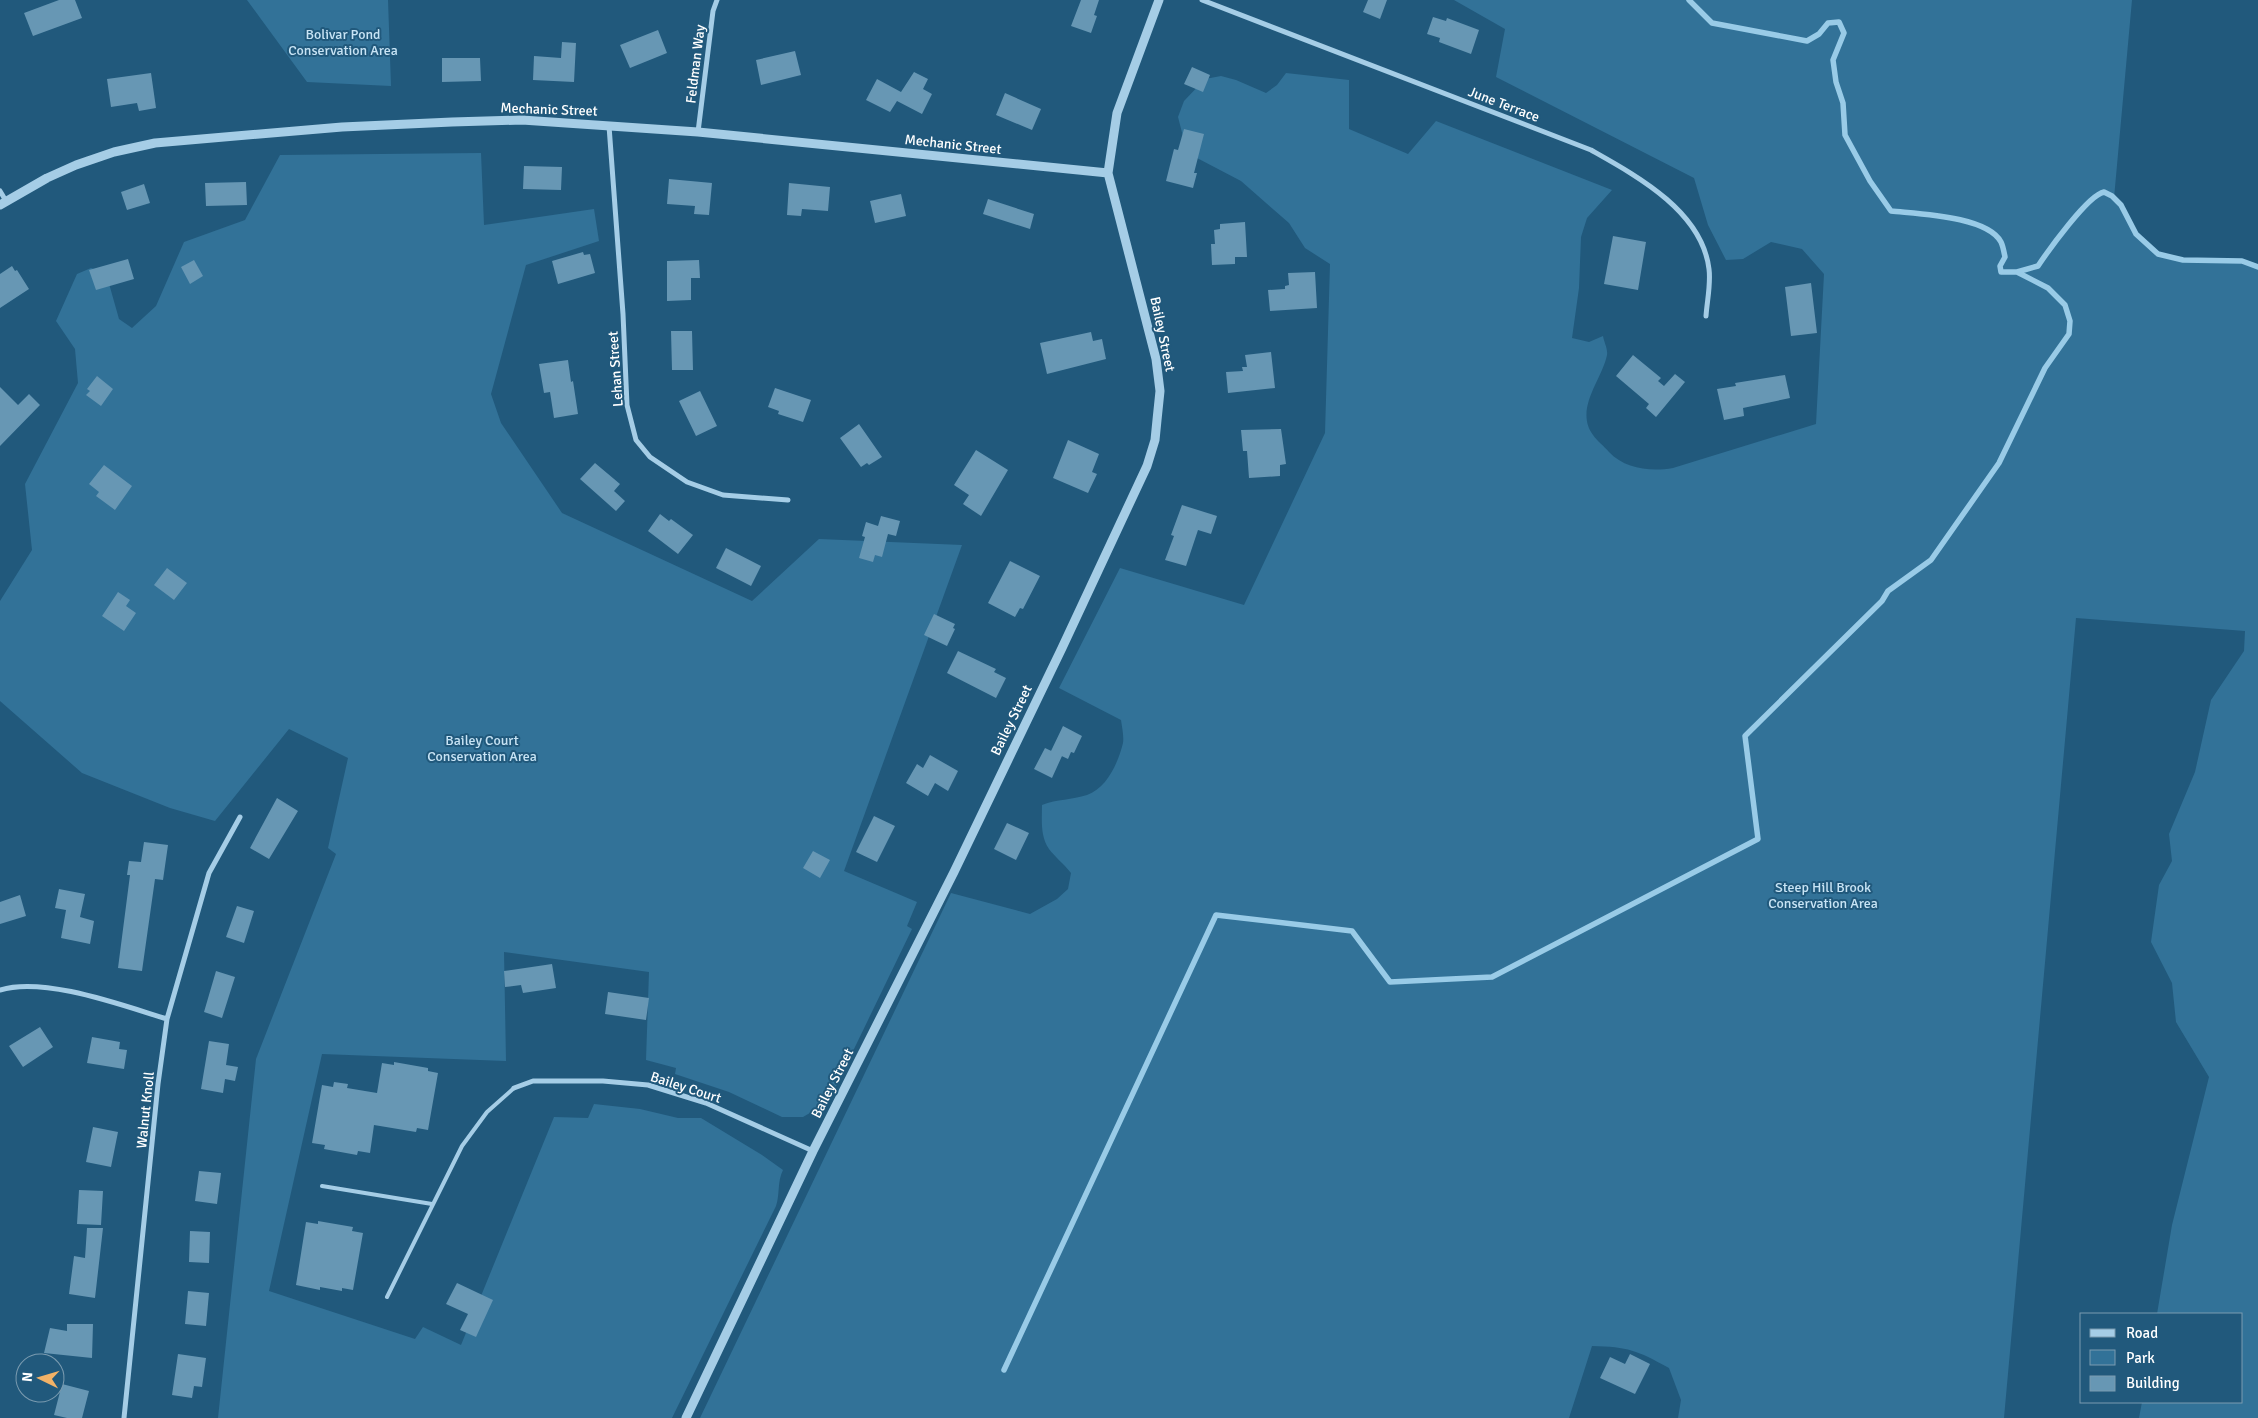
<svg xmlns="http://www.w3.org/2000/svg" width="2258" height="1418" viewBox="0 0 2258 1418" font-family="Signika,sans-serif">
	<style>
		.green { fill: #327298 }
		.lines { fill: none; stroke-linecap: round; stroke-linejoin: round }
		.stream { stroke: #99cbe7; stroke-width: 5.5 }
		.building { fill: #6797b4 }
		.service { stroke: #a5cde6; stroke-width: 4 }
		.minor { stroke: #a5cde6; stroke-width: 5 }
		.tertiary { stroke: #a5cde6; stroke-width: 9 }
		.labels { text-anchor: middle; stroke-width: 4; stroke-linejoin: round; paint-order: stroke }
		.park-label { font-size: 14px; fill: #c8e4f5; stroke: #21597c }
		.street-label { font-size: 14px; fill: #fff; stroke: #21597c }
	</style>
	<rect width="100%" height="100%" fill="#21597c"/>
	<path class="green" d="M247,0H388L391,86L307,82Z
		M1454,0H2132L2114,198L2121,205L2136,234L2158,254L2183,260L2242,261L2258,267V1418H2139L2142,1402H2242V1314H2157L2172,1225L2209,1077L2176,1022L2172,983L2151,942L2159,885L2172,861L2169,834L2195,772L2211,700L2244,651L2245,631L2076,618L2004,1418H1678L1681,1400L1669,1368C1636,1350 1629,1347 1592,1346L1569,1418H700L951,893L1030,914L1057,899L1068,889L1071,873C1064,864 1055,857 1049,849C1040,836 1042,820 1042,805C1057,799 1072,800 1087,795C1107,788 1118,763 1123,743C1124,736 1122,727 1121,720L1059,688L1120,568L1244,605L1325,433L1330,264L1305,248L1289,223L1241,181L1197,158L1186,148L1178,117L1184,101L1205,79L1221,76L1236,80L1266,93L1277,85L1286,73L1349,80V129L1408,154L1436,121L1612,190L1587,218L1581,237L1579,288L1572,338L1589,342L1603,336C1604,342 1608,349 1607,355C1602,380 1574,409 1593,435C1597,441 1604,446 1609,452C1625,469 1651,472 1673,468L1816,424L1824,274L1802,249L1771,242L1743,259L1726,260L1708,225L1694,178L1496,77L1505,29Z
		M481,153L484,225L594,209L599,241L526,265L491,394L501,423L562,513L752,601L819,539L962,545L844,871L917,902L907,926L912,929L825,1109L820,1107L803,1117H782L729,1092L675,1074L676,1068L646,1060L649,972L504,952L506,1061L322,1054L269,1291L415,1339L423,1327L461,1345L554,1117L588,1118L594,1104L640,1109L678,1118H701L762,1155L783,1170C777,1182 780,1194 776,1206L672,1418H218L256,1059L336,854L328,848L348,758L289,729L215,821L170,808L82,773L0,701V601L32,550L25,484L78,383L75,349L56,321L77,274L91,268L106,273L119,319L132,328L156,306L184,242L245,220L280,155Z"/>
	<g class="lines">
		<path class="stream" d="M1689,0L1712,23L1807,41L1819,34L1828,23L1839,22L1844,33L1833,60L1836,82L1843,103L1845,135L1870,181L1891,211C1918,214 1987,216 2001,242C2003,246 2004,252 2005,257L2000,266L2001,272H2017L2038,266C2048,251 2088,195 2104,192L2112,196L2121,205L2136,234L2158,254L2183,260L2242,261L2258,267
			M1004,1370L1216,915L1352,931L1390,982L1492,977L1758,839L1745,736L1882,601L1888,591L1931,560L1999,463L2045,368L2069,334L2070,321L2065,305L2048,288L2017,272"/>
	</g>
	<path class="building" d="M59,0H75L82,18L33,36L24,13Z
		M1081,0H1099L1094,15L1097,16L1091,33L1071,26Z
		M1368,0H1387L1380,19L1363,12Z
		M1433,17L1446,21L1447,18L1479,30L1471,54L1439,42L1440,38L1427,34Z
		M658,30L667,53L630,68L620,45Z
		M562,42L576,43L574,82L533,80L534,56L561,58Z
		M795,51L801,75L761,85L756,60Z
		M442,58H480L481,81L442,82Z
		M1192,67L1210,75L1203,92L1184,84Z
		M914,72L928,79L923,89L932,94L922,114L897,101L890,112L866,100L877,79L901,92Z
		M151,73L156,108L139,111L137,103L111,107L107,79Z
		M1005,93L1041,109L1032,130L996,115Z
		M1184,129L1204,134L1194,173H1197L1193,188L1166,181L1174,149L1178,150Z
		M524,166L562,167L561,190L523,189Z
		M669,179L712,183L709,215L694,214L695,206L667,204Z
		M246,182L247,205L206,206L205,183Z
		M789,183L830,187L828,211L802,209L801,216L787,215Z
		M144,184L150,203L127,210L121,192Z
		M901,194L906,216L875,223L870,201Z
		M988,199L1034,214L1030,229L983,214Z
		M1245,222L1247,257H1235V264L1212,265L1211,244H1215L1214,230L1220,229V224Z
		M1613,236L1646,242L1638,290L1604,284Z
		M583,252L584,255L590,254L595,273L558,284L552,261Z
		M128,259L134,279L96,290L89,270Z
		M194,260L203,276L190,284L181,267Z
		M699,260L700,278H691V300L667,301V261Z
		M12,266L15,271L17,270L29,289L0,308V274Z
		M1315,272L1317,308L1270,311L1268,290L1285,289V286L1289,285L1288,273Z
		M1811,283L1817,333L1791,336L1785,287Z
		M671,331H692L693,370H672Z
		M1091,332L1093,341L1102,339L1106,359L1047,374L1040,343Z
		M1271,352L1275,388L1228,393L1226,372L1243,371L1242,367H1247L1245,355Z
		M1633,355L1661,378L1658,381L1664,386L1675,374L1685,382L1656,417L1646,408L1649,404L1616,376Z
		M568,360L571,382L573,381L578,414L554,418L550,392L544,393L539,364Z
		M1785,375L1790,398L1743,408L1744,416L1724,420L1717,389L1736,386L1735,383Z
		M97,376L113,389L101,406L86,395L90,391L87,389Z
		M0,387L18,405L29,394L40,405L0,446Z
		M775,388L811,400L803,422L778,414L779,411L768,407Z
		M700,391L717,426L696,436L679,401Z
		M859,424L882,457L869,465L867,463L861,467L840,438Z
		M1281,429L1286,464L1280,465V476L1249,478L1247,451H1243L1241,430Z
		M1068,440L1099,454L1092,472L1097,474L1088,493L1053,478Z
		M976,450L1008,470L981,516L963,504L969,495L954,485Z
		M595,463L620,484L614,491L625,501L616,511L580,479Z
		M104,465L132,486L115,510L96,496L99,492L89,484Z
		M1182,505L1217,516L1211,534L1198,530L1186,566L1165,560L1174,536L1171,535Z
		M660,514L669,521L671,519L693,535L678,554L648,531Z
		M881,516L900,521L896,536L888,534L882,557L875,555L873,562L859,558L865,537L862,536L866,522L878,526Z
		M726,548L761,566L751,586L716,568Z
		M1010,561L1040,576L1023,609L1020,608L1015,617L988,603Z
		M167,568L187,583L174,600L154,585Z
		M118,592L130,600L126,606L136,613L124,631L102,616Z
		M934,614L955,624L953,628L955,629L947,646L924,635Z
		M958,651L996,669L994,672L1006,678L996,698L947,673Z
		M1063,726L1082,736L1074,753L1071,752L1068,759L1051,751Z
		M1045,748L1062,756L1052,778L1034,769Z
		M930,755L958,771L948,791L935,783L928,796L906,783L917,764L923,768Z
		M277,798L298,811L269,859L250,848Z
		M874,816L895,826L877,862L856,852Z
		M1007,823L1029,833L1016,860L994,849Z
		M144,842L168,845L163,880L155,879L142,971L118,968L130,875H127L129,861L141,862Z
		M813,851L830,860L820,878L803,868Z
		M59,889L85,894L80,917L94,921L90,944L61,938L66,910L55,908Z
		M20,895L26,916L0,924V902Z
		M237,906L254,911L244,943L226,937Z
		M552,964L556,988L523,993L521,985L505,987L504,971Z
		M216,971L235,977L222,1018L204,1012Z
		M608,992L649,998L646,1020L605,1014Z
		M40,1027L53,1047L23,1067L9,1046Z
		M92,1037L120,1042L119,1049L127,1050L124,1069L87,1063Z
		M209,1041L229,1044L226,1065L238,1067L235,1081L225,1079L223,1093L201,1089Z
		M394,1062L428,1068V1071L438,1073L428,1130L417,1128L416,1132L374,1125L370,1153L358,1151L357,1155L324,1149L325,1145L312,1143L322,1085L333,1087L334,1082L348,1084L347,1088L377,1093L382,1063L394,1065Z
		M93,1127L118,1132L111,1167L86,1162Z
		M199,1171L221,1173L217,1204L195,1201Z
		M79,1190L103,1191L101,1225L77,1224Z
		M318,1221L353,1227L352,1231L363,1233L353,1290L342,1288V1291L320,1287V1290L296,1285L306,1222L318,1224Z
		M87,1228H103L95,1298L69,1294L74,1256L85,1258Z
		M190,1231L210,1232L209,1263L189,1262Z
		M457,1283L493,1300L476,1337L460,1330L468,1314L446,1304Z
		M188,1291L209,1293L206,1326L185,1324Z
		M67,1324H93L92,1358L44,1353L50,1328L67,1331Z
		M178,1354L206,1358L202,1387L194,1386L192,1398L172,1395Z
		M1630,1354L1650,1364L1635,1394L1600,1378L1610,1357L1625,1364Z
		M62,1384L89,1391L82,1418H67L54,1415Z"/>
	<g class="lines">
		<path class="service" d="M322,1186L432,1204
			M387,1297L462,1146L487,1112L514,1088"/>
		<path class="minor" d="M1202,0L1591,150C1637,176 1702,211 1709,269C1711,284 1707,301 1706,316
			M609,126L623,314L627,405L636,440L650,457L687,482L723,495L788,500
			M698,132L713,11L717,0
			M0,191L6,201
			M0,990C44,976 124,1006 167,1019
			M514,1088L533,1081H603L648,1085L706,1103L813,1151
			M124,1418L158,1084L167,1019L209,873L240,817"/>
		<path class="tertiary" d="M0,205L47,178L76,165L114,152L155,143L342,127L452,122L522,120L698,132L1108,173
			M686,1418L813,1151L954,872L1062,648L1147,466L1155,440L1157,420L1160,391L1156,359L1108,173L1117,113L1159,0"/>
	</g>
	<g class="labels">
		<g class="park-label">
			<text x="343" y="39">Bolivar Pond<tspan x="343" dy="16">Conservation Area</tspan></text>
			<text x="482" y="745">Bailey Court<tspan x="482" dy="16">Conservation Area</tspan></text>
			<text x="1823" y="892">Steep Hill Brook<tspan x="1823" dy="16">Conservation Area</tspan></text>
		</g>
		<g class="street-label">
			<text transform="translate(695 64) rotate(-83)" y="5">Feldman Way</text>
			<text transform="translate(1504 104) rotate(21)" y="5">June Terrace</text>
			<text transform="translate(549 109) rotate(2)" y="5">Mechanic Street</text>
			<text transform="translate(953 144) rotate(6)" y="5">Mechanic Street</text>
			<text transform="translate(1163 334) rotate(78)" y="5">Bailey Street</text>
			<text transform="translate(615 369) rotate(-94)" y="5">Lehan Street</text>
			<text transform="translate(1011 720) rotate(-64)" y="5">Bailey Street</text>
			<text transform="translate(832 1083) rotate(-63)" y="5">Bailey Street</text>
			<text transform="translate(686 1087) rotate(18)" y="5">Bailey Court</text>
			<text transform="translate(145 1110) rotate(-84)" y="5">Walnut Knoll</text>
		</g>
	</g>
	<rect x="2080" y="1313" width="162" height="90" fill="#21597c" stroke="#7a9bb0"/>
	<rect x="2090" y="1329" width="25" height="8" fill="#a5cde6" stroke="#7a9bb0"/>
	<text x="2126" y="1338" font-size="15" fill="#ffffff">Road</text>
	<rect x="2090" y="1350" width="25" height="15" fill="#327298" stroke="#7a9bb0"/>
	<text x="2126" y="1363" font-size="15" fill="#ffffff">Park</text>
	<rect x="2090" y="1376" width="25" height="15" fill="#6797b4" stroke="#7a9bb0"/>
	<text x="2126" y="1388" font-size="15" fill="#ffffff">Building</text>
	<g transform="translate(40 1378) rotate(275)"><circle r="24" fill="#21597c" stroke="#7a9bb0"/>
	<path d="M0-4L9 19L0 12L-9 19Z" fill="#f2b267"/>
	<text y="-8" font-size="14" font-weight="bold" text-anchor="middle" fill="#ffffff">N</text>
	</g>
</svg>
